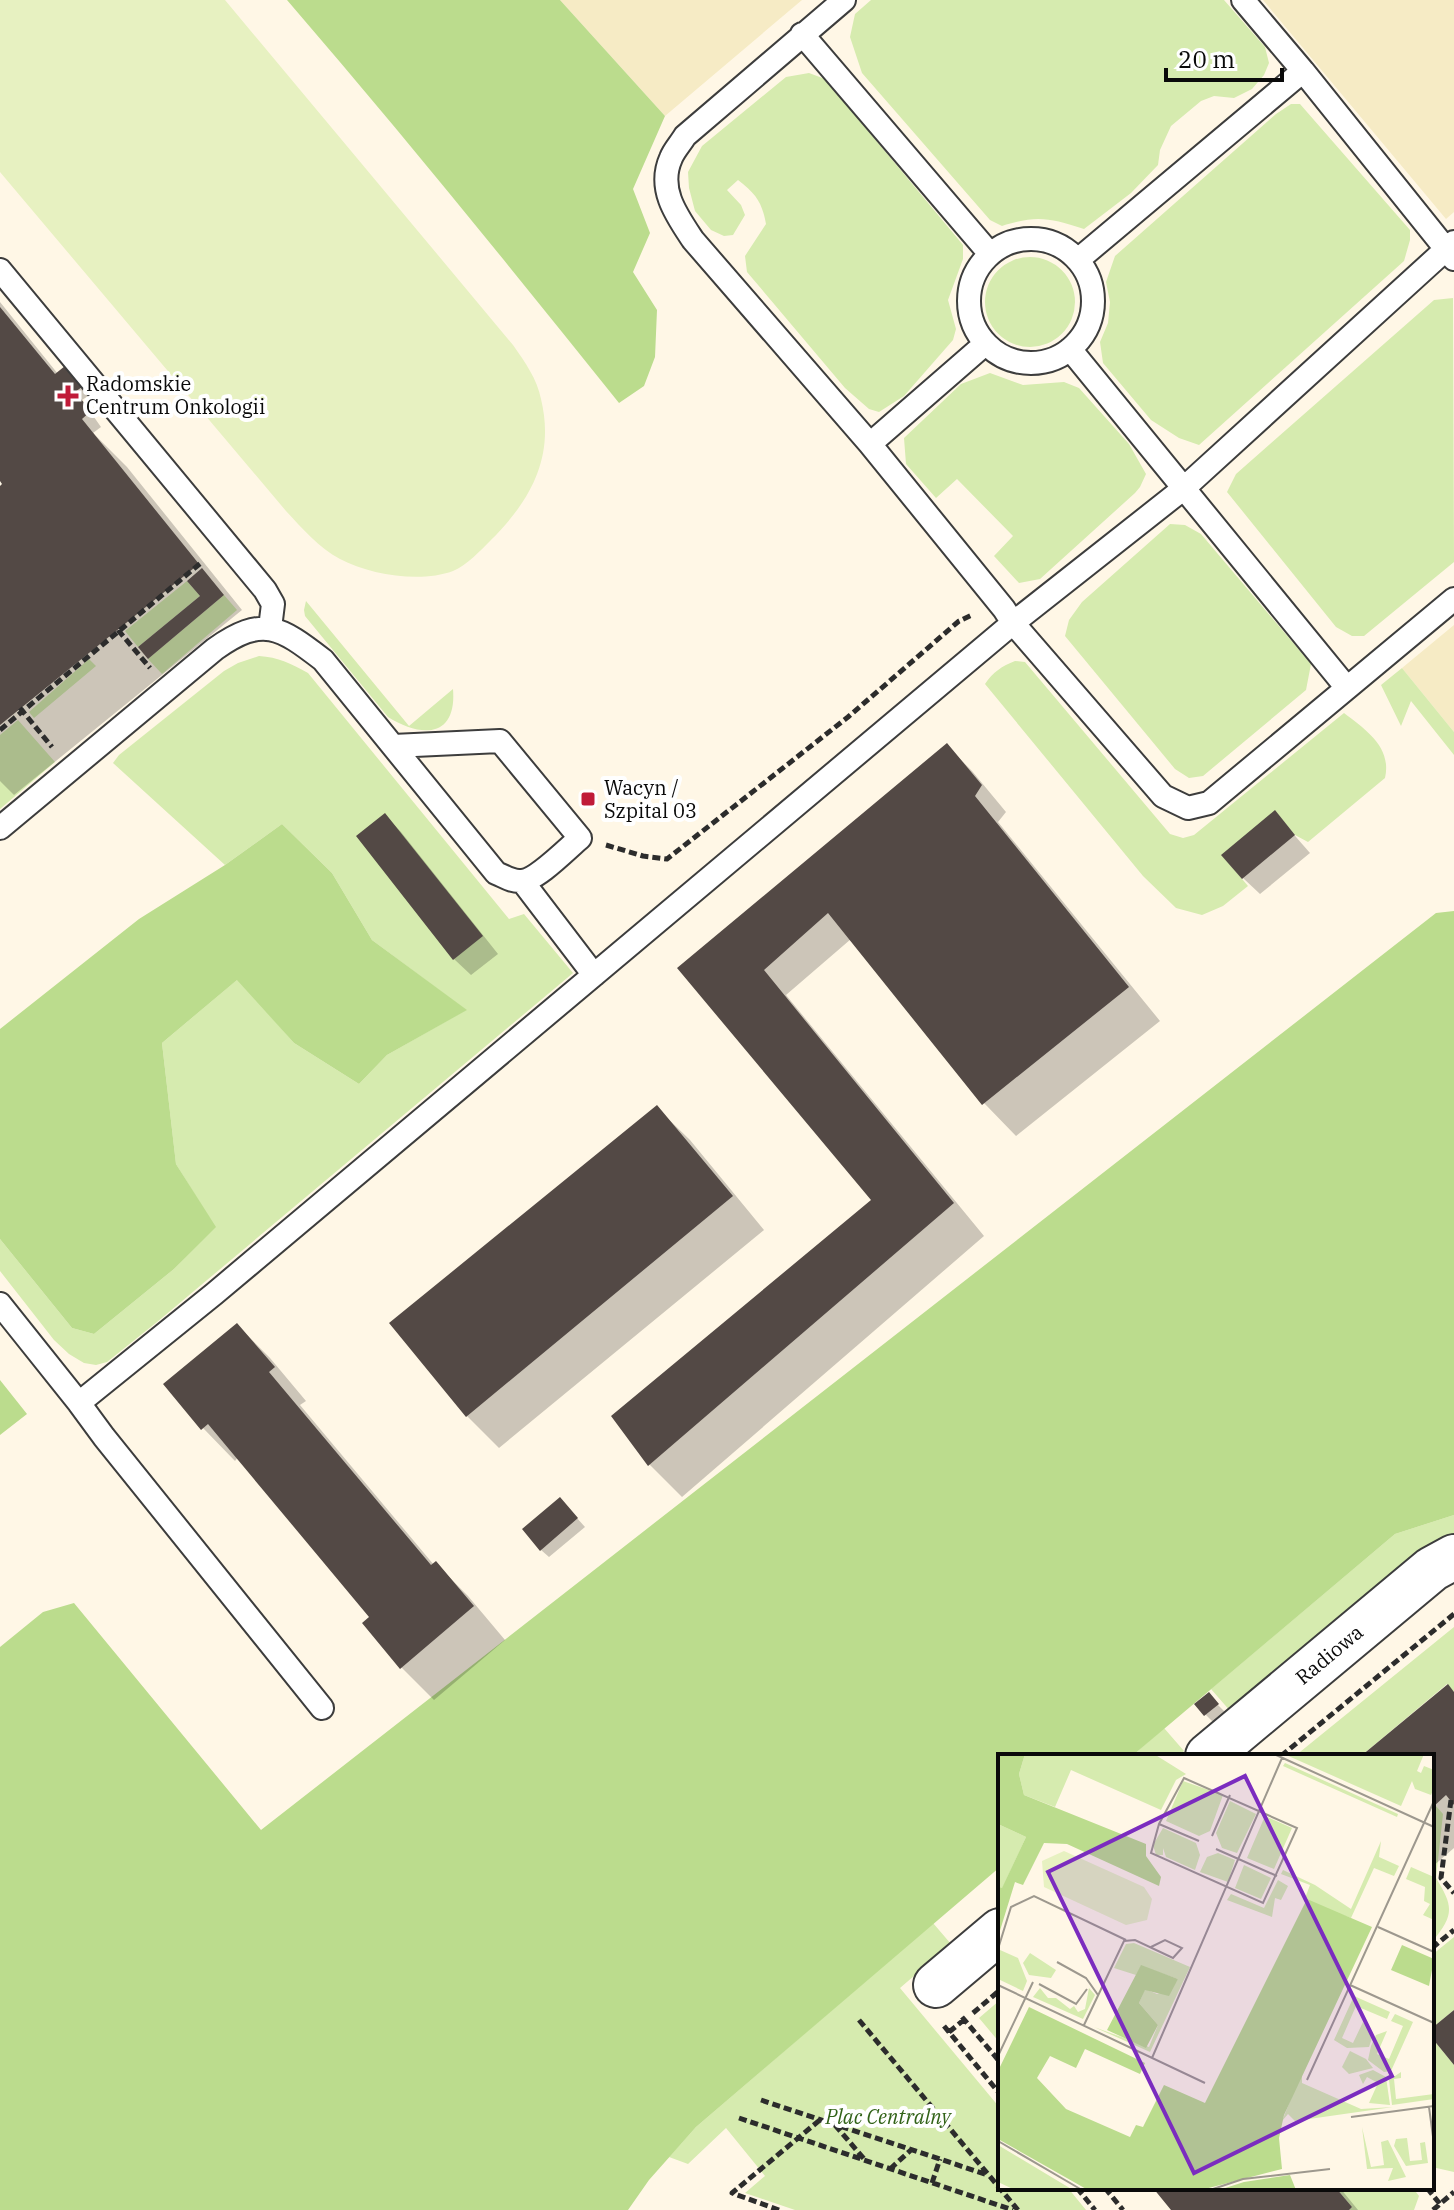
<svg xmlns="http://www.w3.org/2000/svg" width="1454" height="2210" viewBox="0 0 1454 2210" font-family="'IBM Plex Serif',serif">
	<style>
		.farmland { fill: #f6ebc5 }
		.green { fill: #d6ebaf }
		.forest { fill: #bbdc8d }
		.pitch { fill: #e7f1c1 }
		.shadow { fill: #0003 }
		.building { fill: #534945 }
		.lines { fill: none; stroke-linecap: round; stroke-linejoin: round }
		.service-casing { stroke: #3d3d3d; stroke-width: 26 }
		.minor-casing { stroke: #3d3d3d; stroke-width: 48 }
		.path { stroke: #2c2c2c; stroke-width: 5; stroke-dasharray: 8 4; stroke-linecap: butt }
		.service { stroke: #fff; stroke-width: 22 }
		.minor { stroke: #fff; stroke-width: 44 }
		.poi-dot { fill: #c01b39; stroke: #fff; stroke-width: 3 }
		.labels { text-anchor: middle; stroke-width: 8; stroke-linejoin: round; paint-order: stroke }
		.poi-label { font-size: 20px; fill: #0a0a0a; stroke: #fff; text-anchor: start }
		.street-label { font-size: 20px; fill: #0a0a0a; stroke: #fff }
		.park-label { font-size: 20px; font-style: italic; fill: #326318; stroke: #fff }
		.inset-road { fill: none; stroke: #9d988e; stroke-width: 2 }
		.view { fill: #7b2cbf; fill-opacity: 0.15; stroke: #7b2cbf; stroke-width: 4 }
		.inset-edge { fill: none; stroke: #0a0a0a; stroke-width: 4 }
	</style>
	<rect width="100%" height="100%" fill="#fff7e6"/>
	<path class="farmland" d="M560,0H802L665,116Z
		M1263,0H1454V212L1446,219Z
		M1454,625V732L1402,668Z"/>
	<path class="green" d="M871,0H1224L1265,47L1269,63L1264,75L1252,89L1234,98L1214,96L1201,101L1171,126L1160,150L1158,165L1131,193L1084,229C1049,218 1037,215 1002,226L990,220L862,73L850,37L855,14Z
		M809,73L825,79L963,245V259L948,300L956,329L953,340L904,396L879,412L869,409L845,388L747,272L745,256L766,224C762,202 756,194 738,180L727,190L741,205L745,215L733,235L724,236L711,230L695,211L689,188L688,172L702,146L786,77Z
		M1291,104H1300L1410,230V240L1404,261L1199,445L1179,438L1151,420L1103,363L1100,342L1108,323L1110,302L1106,282L1115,256L1276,114Z
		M985 302a45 45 0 1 1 90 0a45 45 0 1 1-90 0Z
		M1453,298L1454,562L1364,636H1352L1336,627L1227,492L1236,474L1434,300Z
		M990,373L1023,385L1064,382L1079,388L1129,444L1146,474L1140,487L1135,493L1040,579L1019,583L994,556L1013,536L957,479L936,498L906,464L904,438L961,384Z
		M1170,524L1185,525L1201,534L1311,664L1306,690L1203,776L1189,778L1175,769L1065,636L1069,620L1082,602Z
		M187,581L200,596L138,647L125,631Z
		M224,595L237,610L162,674L148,659Z
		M306,601L409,726L453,689C457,738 421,738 388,717L305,616L304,610Z
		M259,656C278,657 292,664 308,673L509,919L524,914L573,973L157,1322L107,1362L96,1365L84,1363L69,1354L54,1340L0,1271V1239L72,1328L94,1334L174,1269L215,1227L176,1164L162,1043L238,979L294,1043L359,1084L387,1055L466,1010L372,940L332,873L282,824L225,865L113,763L119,755L224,671L238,663Z
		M89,659L96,666L34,718L29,712Z
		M1015,661L1025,662L1170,834L1183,838L1194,835L1344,713C1366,730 1392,747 1385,778L1308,842L1295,835L1275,811L1222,855L1248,886L1223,906L1202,915L1176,908L1143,876L985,684C993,672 1002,666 1015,661Z
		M1402,668L1454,732V755L1411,701L1401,726L1381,685Z
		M18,720L55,762L0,809V735Z
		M1454,1515V1538L1231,1712L1211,1689L1395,1534Z
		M1454,1627V1692L1447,1684L1361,1756H1295Z
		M1164,1728L1184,1751L1178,1756H1132Z
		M1435,1805L1443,1814L1436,1878C1454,1907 1454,1915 1432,1942V1808Z
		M933,1923L951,1944L900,1988L1000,2108V2188H1068L1086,2210H795L745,2193L765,2176L726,2128L688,2164L669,2157L696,2127Z
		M1454,1937V2010L1432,2028V1955Z
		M1000,2000V2043L979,2018Z
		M1432,2038L1454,2065V2172L1432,2167Z
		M1336,2188H1413L1419,2196L1414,2210H1349L1352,2207Z"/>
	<path class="forest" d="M287,0H560L665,116L633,189L650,233L633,272L657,310L655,357L644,386L619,403C510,267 401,132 287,0Z
		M282,824L332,873L372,940L467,1010L387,1055L359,1084L294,1043L237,980L162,1043L176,1164L216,1227L174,1269L94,1334L72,1328L0,1239V1029L139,919L225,865Z
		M1454,911V1515L1395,1534L1132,1756H1000V1867L696,2127L649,2180L628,2210H0V1647L43,1612L74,1603L261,1830L1436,913Z
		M0,1380L27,1414L0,1435Z"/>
	<path class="pitch" d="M0,0H225L513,345C525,362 537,379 541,399C555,457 531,500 491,540C480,551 467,565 453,571C421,583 370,575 340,559C319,548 302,528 286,511L0,172Z"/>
	<path class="shadow" d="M0,302L58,374L73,376L88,396L82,400L101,427L93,433L127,467L242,610L14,795L0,781V489L6,484L0,477Z
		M947,746L972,771L1006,812L998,822L1160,1021L1016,1136L984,1103L851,939L786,995L984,1236L682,1497L650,1465L614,1416L874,1200L680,968Z
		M1275,813L1310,853L1260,894L1243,878Z
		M385,815L401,832L498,954L471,975L454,959Z
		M657,1108L690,1140L764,1230L499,1448L467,1416Z
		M237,1325L270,1358L306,1401L300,1405L434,1565L436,1564L468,1596L505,1640L434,1700L401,1667L372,1617L238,1457L235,1461L203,1428Z
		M568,1508L585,1527L549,1557L541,1550Z
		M1454,1693V1848L1432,1867V1756H1364Z
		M1216,1703L1225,1712L1213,1722L1205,1714Z
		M1155,2188H1340L1358,2210H1174Z"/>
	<path class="building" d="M0,307L55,374L65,366L82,387L75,392L91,411L82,419L199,564L0,725V486L2,484L0,481Z
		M202,568L224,595L148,659L138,647L200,596L187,581Z
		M947,743L982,785L975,796L1129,987L982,1105L828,913L764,970L954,1203L648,1466L611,1416L871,1200L677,968Z
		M1275,810L1295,835L1242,879L1221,855Z
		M385,813L483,936L453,960L356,836Z
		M657,1105L733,1196L466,1417L389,1323Z
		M237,1323L275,1367L269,1372L431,1565L436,1561L474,1606L400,1669L362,1623L369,1617L208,1424L201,1430L163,1384Z
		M560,1497L578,1518L540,1551L522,1529Z
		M1448,1684L1454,1692V1805L1446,1795L1432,1808V1756H1361Z
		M1209,1692L1219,1704L1204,1716L1194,1704Z
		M1454,2010V2065L1432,2038V2028Z
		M1153,2188H1336L1352,2207L1349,2210H1171Z"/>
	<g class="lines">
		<defs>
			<path id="service" d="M844,0L685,136C681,143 674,150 671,158C657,189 677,216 693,240L870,444L1004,609L1013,623L1163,796L1188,808L1209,803L1454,599
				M1243,0L1303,71L1454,259
				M802,34L990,254
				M969 301a62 62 0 1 1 124 0a62 62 0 1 1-124 0Z
				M1079,259L1303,71
				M0,270L265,590L273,604L270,628
				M1070,349L1347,688
				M870,444L985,344
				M0,828L215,649C263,615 280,627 323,660L496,873C504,876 512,882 521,881C536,881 568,848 580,838L500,741L393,746
				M523,882L594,975
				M0,1304L79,1403L104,1437L322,1708
				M79,1403L214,1294L1013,623L1183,489L1454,242"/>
			<g id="minor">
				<path id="s1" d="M1208,1756L1432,1569L1454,1557"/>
				<path d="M936,1985L1000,1931"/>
			</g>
		</defs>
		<use href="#service" class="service-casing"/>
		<use href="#minor" class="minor-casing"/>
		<path class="path" d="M118,630L150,668
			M20,708L52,747
			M0,730L202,562
			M606,845L643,856L667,859L848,717L959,621L972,615
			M1281,1756L1454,1614
			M1451,1800L1441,1878L1454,1893
			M1432,1948L1454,1930
			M973,2013L1000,1990
			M962,2017L1000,2062
			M859,2020L1018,2210
			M944,2026L1000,2094
			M949,2032L965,2019
			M761,2100L988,2175
			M739,2118L1013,2210
			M835,2125L865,2160
			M890,2169L912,2149
			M932,2183L940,2159
			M1077,2188L1095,2210
			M1105,2188L1123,2210
			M1427,2188L1440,2204
			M779,2210L732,2193L821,2119
			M1433,2210L1454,2192"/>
		<use href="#service" class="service"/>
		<use href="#minor" class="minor"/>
	</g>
	<g class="poi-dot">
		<path d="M64 384h8v8h8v8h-8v8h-8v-8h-8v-8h8z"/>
		<rect x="580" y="791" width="16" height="16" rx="4"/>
	</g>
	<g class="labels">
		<g class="poi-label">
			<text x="86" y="391">Radomskie<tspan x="86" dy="23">Centrum Onkologii</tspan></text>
			<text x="604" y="795">Wacyn /<tspan x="604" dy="23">Szpital 03</tspan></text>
		</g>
		<g class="street-label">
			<text dy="7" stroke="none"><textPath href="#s1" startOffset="158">Radiowa</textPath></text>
		</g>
		<g class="park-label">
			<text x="888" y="2124">Plac Centralny</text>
		</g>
	</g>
	<g transform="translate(998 1754)">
		<rect width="436" height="436" fill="#fff7e6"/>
		<path d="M27,0H156L188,20L178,26L163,56L73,16L57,53L26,41L21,20ZM286,0H426L419,17L423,19L426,12L436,16V34L433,41L417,35L414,27L403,52ZM287,9L400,60L399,63L285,12ZM185,27L225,41L212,77L201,82L168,67ZM232,47L258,60L239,99L224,94L218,79ZM267,62L294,74L276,115L249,104ZM0,70L28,83L4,135L0,133ZM165,74L198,89L202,101L197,116L168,103L165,94V101H158L155,91ZM383,87L381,103L401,112L396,122L376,114L353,164L306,147L312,131L283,120L285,116L317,131L353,155ZM220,99L237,106L230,128L202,118L209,103ZM246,111L273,124L263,145L237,134ZM413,113L436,123V166L425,161L432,150L426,147L427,133L408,125ZM280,126L290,132L283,146L277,144L274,163L229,146L233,140L266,154ZM136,189L192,213L152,298L96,273L151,293L160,271L141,249L147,235L159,240L172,236L180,225L143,212L138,221L116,214L128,190ZM2,196L20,204L29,227L25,237L0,225ZM32,199L58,216L53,224L31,221L25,209ZM42,234L50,244H58L72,255L76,252L80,258L87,255L91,234L97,241L85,265L35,243ZM356,242L392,258L389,265L358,252L344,284L355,289L365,268L375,281L371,293L349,294L336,286ZM397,260L415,268L393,317L386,318L370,306L373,292L378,281L389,277L379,300L391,305L405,272L393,267ZM352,297L368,305L375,314L351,320L344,313ZM375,316L388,323L392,351L371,349L380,329L369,323L365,330L361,321ZM304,318V329L363,355L395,353L297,367L290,360L284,367ZM403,318V324L396,325L398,345L436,340V345L394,351L391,326ZM364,373L373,413L386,411L383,388L390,386L408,423L390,427L395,414L369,415ZM409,384L412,407L424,406L422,389L427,388L430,409L408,412L396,392L398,385ZM0,391L75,436H17L0,428Z" fill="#d6ebaf"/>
		<path d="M0,0H27L21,20L26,41L148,90V102L163,123L161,132L69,90L46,89L25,131L17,128L0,183V133L4,134L28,83L0,70ZM309,145L374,173L286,361L281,384L284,415L203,436H90L0,385V317L31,253L147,309L142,320L87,295L78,314L52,302L39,324L68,355L132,383L138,371L145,373L166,331L207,349ZM404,191L436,205L431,232L393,216ZM143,211L180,225L171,242L147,236L141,249L160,271L148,294L109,276ZM292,421L298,436H221L246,428Z" fill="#bbdc8d"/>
		<path d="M66,97L146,133L154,145L149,166L128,171L46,133L44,107Z" fill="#e7f1c1"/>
		<path class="inset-road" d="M276,0L436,73M186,24L299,74L265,149L153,99L161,70ZM161,70L201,87M214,82L232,41M218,95L279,122M380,173L436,198M0,195L13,153L36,142L128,186M59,208L88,224L100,241M41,230L78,250L89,235M0,231L207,329M352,231L436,269M86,271L126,187L137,186L175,204L184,194L167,186L153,193M0,302L35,228M154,304L284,4M309,326L436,47M431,353L436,390M353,363L436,352M0,387L84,436M212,436L245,425L332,415"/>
		<path class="view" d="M247,22L394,322L196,419L50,118Z"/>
		<rect width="436" height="436" class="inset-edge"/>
	</g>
	<path d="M1166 68v12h116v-12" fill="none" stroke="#0a0a0a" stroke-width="4"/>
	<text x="1178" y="68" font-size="24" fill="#0a0a0a" stroke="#ffffff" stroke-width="6" paint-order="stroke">20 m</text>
</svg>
